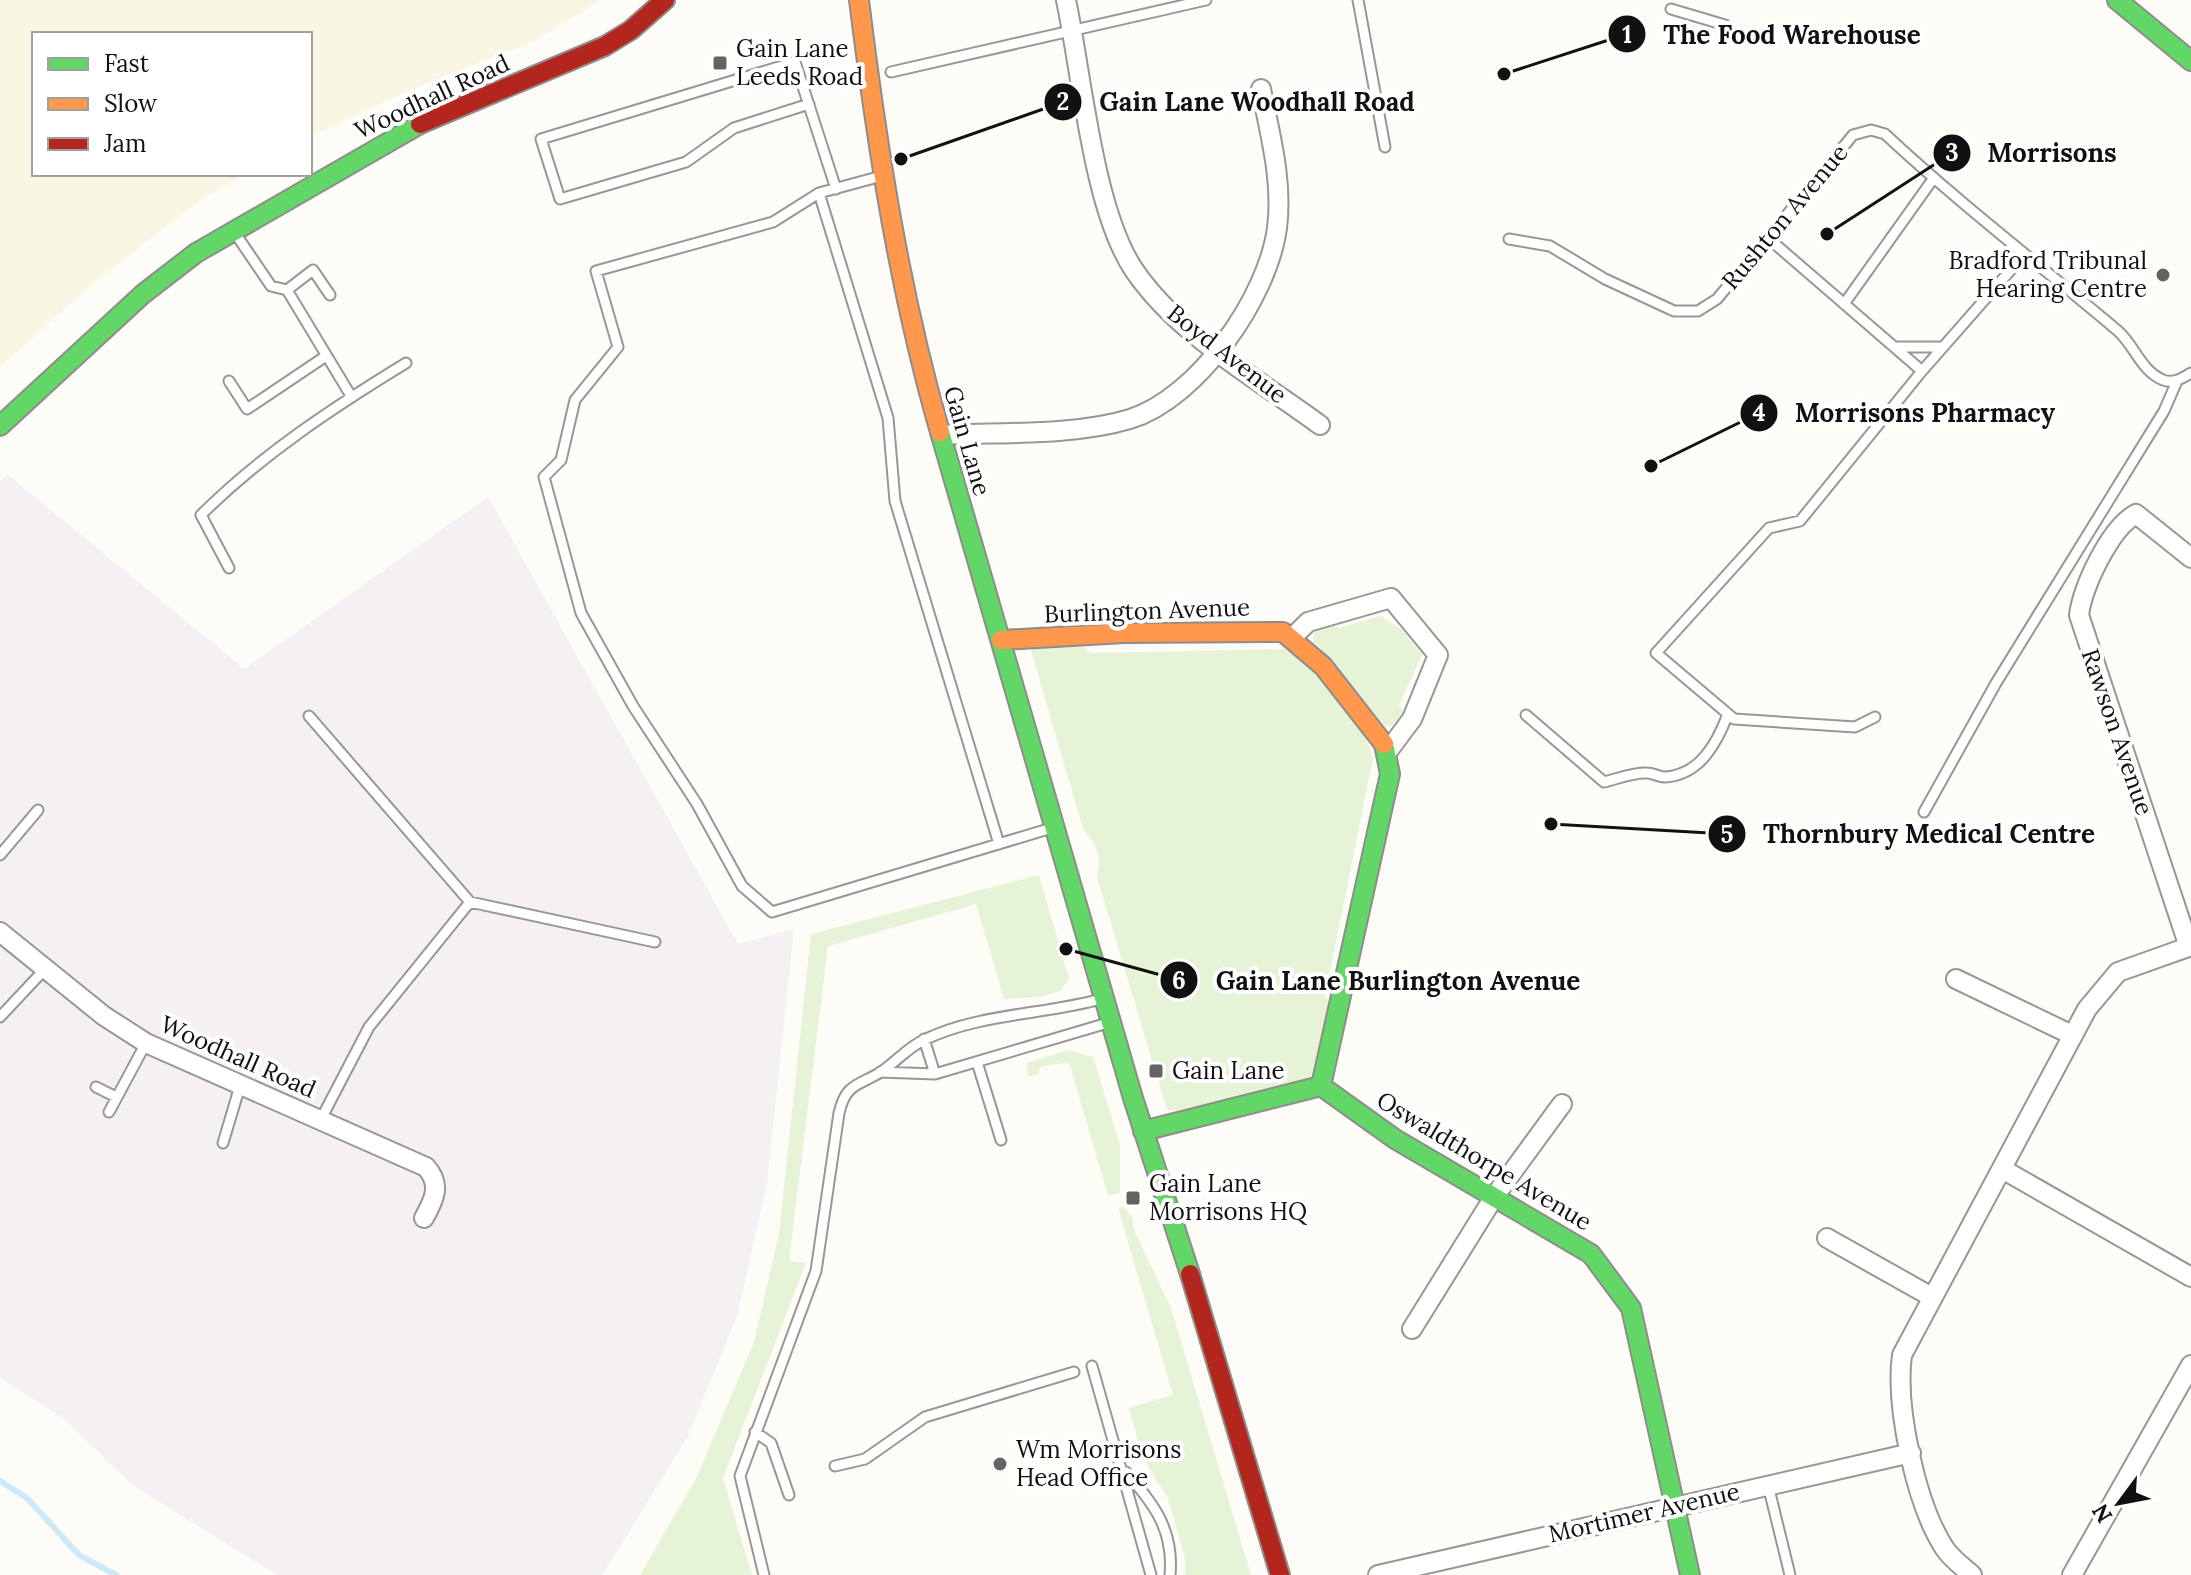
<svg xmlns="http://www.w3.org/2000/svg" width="2191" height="1575" viewBox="0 0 2191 1575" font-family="Lora,serif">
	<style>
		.industrial { fill: #f5f0f3 }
		.farmland { fill: #f9f7e4 }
		.green { fill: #e7f3d7 }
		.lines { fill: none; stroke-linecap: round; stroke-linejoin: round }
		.stream { stroke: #cde8f7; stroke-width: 6 }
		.lane-casing { stroke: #979795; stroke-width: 13 }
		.street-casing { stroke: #979795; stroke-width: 22 }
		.fast-casing { stroke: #8e8d8b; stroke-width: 22 }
		.slow-casing { stroke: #8e8d8b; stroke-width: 22 }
		.jam-casing { stroke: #8e8d8b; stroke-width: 22 }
		.lane { stroke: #fffffe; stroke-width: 9 }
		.street { stroke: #fffffe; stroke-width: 18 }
		.fast { stroke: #63d668; stroke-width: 18 }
		.slow { stroke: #ff974d; stroke-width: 18 }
		.jam { stroke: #b3261e; stroke-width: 18 }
		.poi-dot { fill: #646362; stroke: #fff; stroke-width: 3 }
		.labels { text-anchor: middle; stroke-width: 8; stroke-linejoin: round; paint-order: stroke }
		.poi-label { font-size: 24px; fill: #111; stroke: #fff; text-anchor: start }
		.street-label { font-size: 24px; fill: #111; stroke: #fff }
		.leader { fill: none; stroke: #111; stroke-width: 3 }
		.callout-dot { fill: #111; stroke: #fff; stroke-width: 3 }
		.mark-label { font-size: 24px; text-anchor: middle; font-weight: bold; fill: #fff }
		.callout-label { font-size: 26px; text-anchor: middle; font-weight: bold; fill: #111; stroke: #fff; stroke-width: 8; stroke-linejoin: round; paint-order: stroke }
	</style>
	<rect width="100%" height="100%" fill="#fdfcf7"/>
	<path class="industrial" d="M7,474L244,669L488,497L738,944L794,929L767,1183L738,1313L687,1438L602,1575H277L132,1485L65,1419L0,1378V481Z"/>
	<path class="farmland" d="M0,0H601L535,41L419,86L310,137V34H34V174H245L202,199L93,283L0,367Z"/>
	<path class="green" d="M1380,616L1401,629L1422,655L1399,705L1404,714L1392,726H1385L1313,640L1316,629L1330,623L1340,628Z
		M1030,647H1084L1090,653L1288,649C1327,681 1357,708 1373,758L1325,996L1331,1003L1311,1081L1179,1110H1167L1097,877C1102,856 1097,845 1083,829Z
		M1039,875L1069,978L1060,991L1038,997L1004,999L976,904L828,946L789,1261L806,1263L723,1478L752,1575H640L696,1479L754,1342L779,1234L811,934Z
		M1068,1050L1093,1057L1120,1145V1193L1108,1196L1069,1062L1040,1067L1039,1074L1028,1077L1027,1063Z
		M1124,1207L1132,1217L1134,1230L1171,1308L1251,1575H1185V1558L1168,1499L1142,1456L1129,1408L1173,1395L1118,1208Z"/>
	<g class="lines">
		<path class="stream" d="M0,1481L27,1498L79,1555L116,1575"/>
		<defs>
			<path id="lane" d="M1358,0L1385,147
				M1671,9L1725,25
				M891,72L1206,0
				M809,104L734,128L686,162L560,199L541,139L795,62L836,189
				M878,177L819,193L773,222L596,271L618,347L575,400L561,460L544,477L581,613L633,706L697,804L742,886L772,912L1055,827
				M819,193L888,418L895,501L999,844
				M235,233L271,286L287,290L351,396
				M1768,238L1922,371
				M1509,239L1550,246L1605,279L1674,311H1698L1717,299L1853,135L1871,130L1885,134C1960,204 2040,265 2118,331C2135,346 2141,371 2163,380C2174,384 2182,378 2191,373
				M287,290L313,270L330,295
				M1844,304L1933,179
				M1894,347H1942
				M229,381L247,409L326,356
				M229,568L201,515C261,455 334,407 406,363
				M1526,715L1604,782C1617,779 1634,772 1647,773C1653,773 1659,777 1665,777C1700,775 1717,743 1728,714
				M309,716L470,902
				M1875,717L1855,727L1734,719L1656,653L1769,528L1800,521L1922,371L2023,256
				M1924,812L1996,683L2164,411L2177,381
				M0,855L38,810
				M0,1017L45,969
				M924,1039L935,1074
				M977,1062L1001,1140
				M880,1072L935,1074L1111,1022
				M96,1087L116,1097
				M109,1112L146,1043
				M321,1119L369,1027L470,902L655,942
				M223,1143L240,1086
				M1092,1366L1151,1575
				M755,1432L771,1443L789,1495
				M835,1466L865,1459L925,1417L1074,1372
				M1126,1472C1154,1504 1174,1530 1170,1575
				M1768,1485L1790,1575
				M764,1575L740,1476L816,1271L839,1113C846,1083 858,1086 881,1072C896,1062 909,1046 926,1039C982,1013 1043,1015 1101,999"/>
			<path id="street" d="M1066,0C1082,75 1093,209 1134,270C1178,335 1258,379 1320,425
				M941,435C1000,432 1074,436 1130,419C1198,398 1268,297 1277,228C1283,181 1270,134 1261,89
				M1294,636L1308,622L1391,598L1438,655L1412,719L1388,751
				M0,932L104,1016L146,1043L426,1167C442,1185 434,1200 424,1218
				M2189,947L2079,615C2083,586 2110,528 2136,514L2191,558
				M1956,979L2072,1035
				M2004,1170L2191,1277
				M1827,1238L1930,1296
				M1412,1329L1494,1197L1562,1104
				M1378,1575L1911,1453
				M1972,1575C1963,1567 1952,1559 1945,1549C1916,1505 1895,1407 1902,1355L2087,1009L2118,972L2191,946
				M2072,1575L2191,1365"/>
			<path id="fast" d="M2117,0L2191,61
				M0,426L143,294L196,253L420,124
				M940,432L1133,1098L1190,1274
				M1321,1086L1390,774L1384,744
				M1143,1131L1321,1086L1395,1139L1591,1254L1631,1308L1690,1575"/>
			<path id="slow" d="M859,0C877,146 899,290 940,432
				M1001,640L1124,633L1283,632L1323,666L1384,744"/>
			<path id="jam" d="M420,124L605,46L631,30L665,0
				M1190,1274L1280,1575"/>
		</defs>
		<use href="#lane" class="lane-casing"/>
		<use href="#street" class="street-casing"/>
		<use href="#fast" class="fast-casing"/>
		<use href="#slow" class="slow-casing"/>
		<use href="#jam" class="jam-casing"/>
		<use href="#lane" class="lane"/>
		<use href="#street" class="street"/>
		<use href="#fast" class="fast"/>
		<use href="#slow" class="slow"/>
		<use href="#jam" class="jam"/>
	</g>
	<g class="poi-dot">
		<rect x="712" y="55" width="16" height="16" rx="4"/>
		<circle cx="2163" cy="275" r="8"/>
		<rect x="1148" y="1063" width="16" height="16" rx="4"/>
		<rect x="1125" y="1190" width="16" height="16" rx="4"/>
		<circle cx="1000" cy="1464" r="8"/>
	</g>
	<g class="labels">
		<g class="poi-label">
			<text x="736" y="57">Gain Lane<tspan x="736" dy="28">Leeds Road</tspan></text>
			<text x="2147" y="269" text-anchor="end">Bradford Tribunal<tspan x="2147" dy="28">Hearing Centre</tspan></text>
			<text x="1172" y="1079">Gain Lane</text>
			<text x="1149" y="1192">Gain Lane<tspan x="1149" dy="28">Morrisons HQ</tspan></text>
			<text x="1016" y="1458">Wm Morrisons<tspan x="1016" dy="28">Head Office</tspan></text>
		</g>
		<g class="street-label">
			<text transform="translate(432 97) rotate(-25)" y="8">Woodhall Road</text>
			<text transform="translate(1785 217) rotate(-50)" y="8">Rushton Avenue</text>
			<text transform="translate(1227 354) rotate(38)" y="8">Boyd Avenue</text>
			<text transform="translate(967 441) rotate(74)" y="8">Gain Lane</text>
			<text transform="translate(1147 611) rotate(-2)" y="8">Burlington Avenue</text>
			<text transform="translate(2117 732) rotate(71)" y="8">Rawson Avenue</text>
			<text transform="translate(238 1057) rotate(24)" y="8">Woodhall Road</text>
			<text transform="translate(1484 1161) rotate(31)" y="8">Oswaldthorpe Avenue</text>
			<text transform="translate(1644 1513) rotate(-13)" y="8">Mortimer Avenue</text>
		</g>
	</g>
	<path class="leader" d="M1504 74L1627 34M901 159L1063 102M1827 234L1952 153M1651 466L1759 413M1551 824L1727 834M1066 949L1179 980"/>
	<g class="callout-dot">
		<circle cx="1504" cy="74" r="8"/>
		<circle cx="901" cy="159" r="8"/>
		<circle cx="1827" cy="234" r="8"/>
		<circle cx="1651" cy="466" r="8"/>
		<circle cx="1551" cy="824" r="8"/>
		<circle cx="1066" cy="949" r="8"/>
		<circle cx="1627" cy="34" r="20"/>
		<circle cx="1063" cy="102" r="20"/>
		<circle cx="1952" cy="153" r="20"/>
		<circle cx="1759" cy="413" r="20"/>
		<circle cx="1727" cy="834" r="20"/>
		<circle cx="1179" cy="980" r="20"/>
	</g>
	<g class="mark-label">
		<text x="1627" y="43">1</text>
		<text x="1063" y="110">2</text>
		<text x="1952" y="161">3</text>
		<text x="1759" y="421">4</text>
		<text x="1727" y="843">5</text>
		<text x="1179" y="989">6</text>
	</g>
	<g class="callout-label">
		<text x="1792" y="44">The Food Warehouse</text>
		<text x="1257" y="111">Gain Lane Woodhall Road</text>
		<text x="2052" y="162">Morrisons</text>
		<text x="1925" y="422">Morrisons Pharmacy</text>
		<text x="1929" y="843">Thornbury Medical Centre</text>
		<text x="1398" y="990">Gain Lane Burlington Avenue</text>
	</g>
	<rect x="32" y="32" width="280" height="144" fill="#ffffff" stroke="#a0a0a0" stroke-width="2"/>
	<rect x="48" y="58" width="40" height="12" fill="#63d668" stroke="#a0a0a0" stroke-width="2"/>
	<text x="104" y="72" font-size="24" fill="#111111">Fast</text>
	<rect x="48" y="98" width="40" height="12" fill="#ff974d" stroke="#a0a0a0" stroke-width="2"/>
	<text x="104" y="112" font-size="24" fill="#111111">Slow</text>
	<rect x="48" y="138" width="40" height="12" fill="#b3261e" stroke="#a0a0a0" stroke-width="2"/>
	<text x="104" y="152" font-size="24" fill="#111111">Jam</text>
	<g transform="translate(2119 1503) rotate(238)" stroke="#ffffff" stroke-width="6" paint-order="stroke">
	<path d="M0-6L14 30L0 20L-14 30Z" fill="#111111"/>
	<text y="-12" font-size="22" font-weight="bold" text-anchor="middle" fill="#111111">N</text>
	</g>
</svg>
